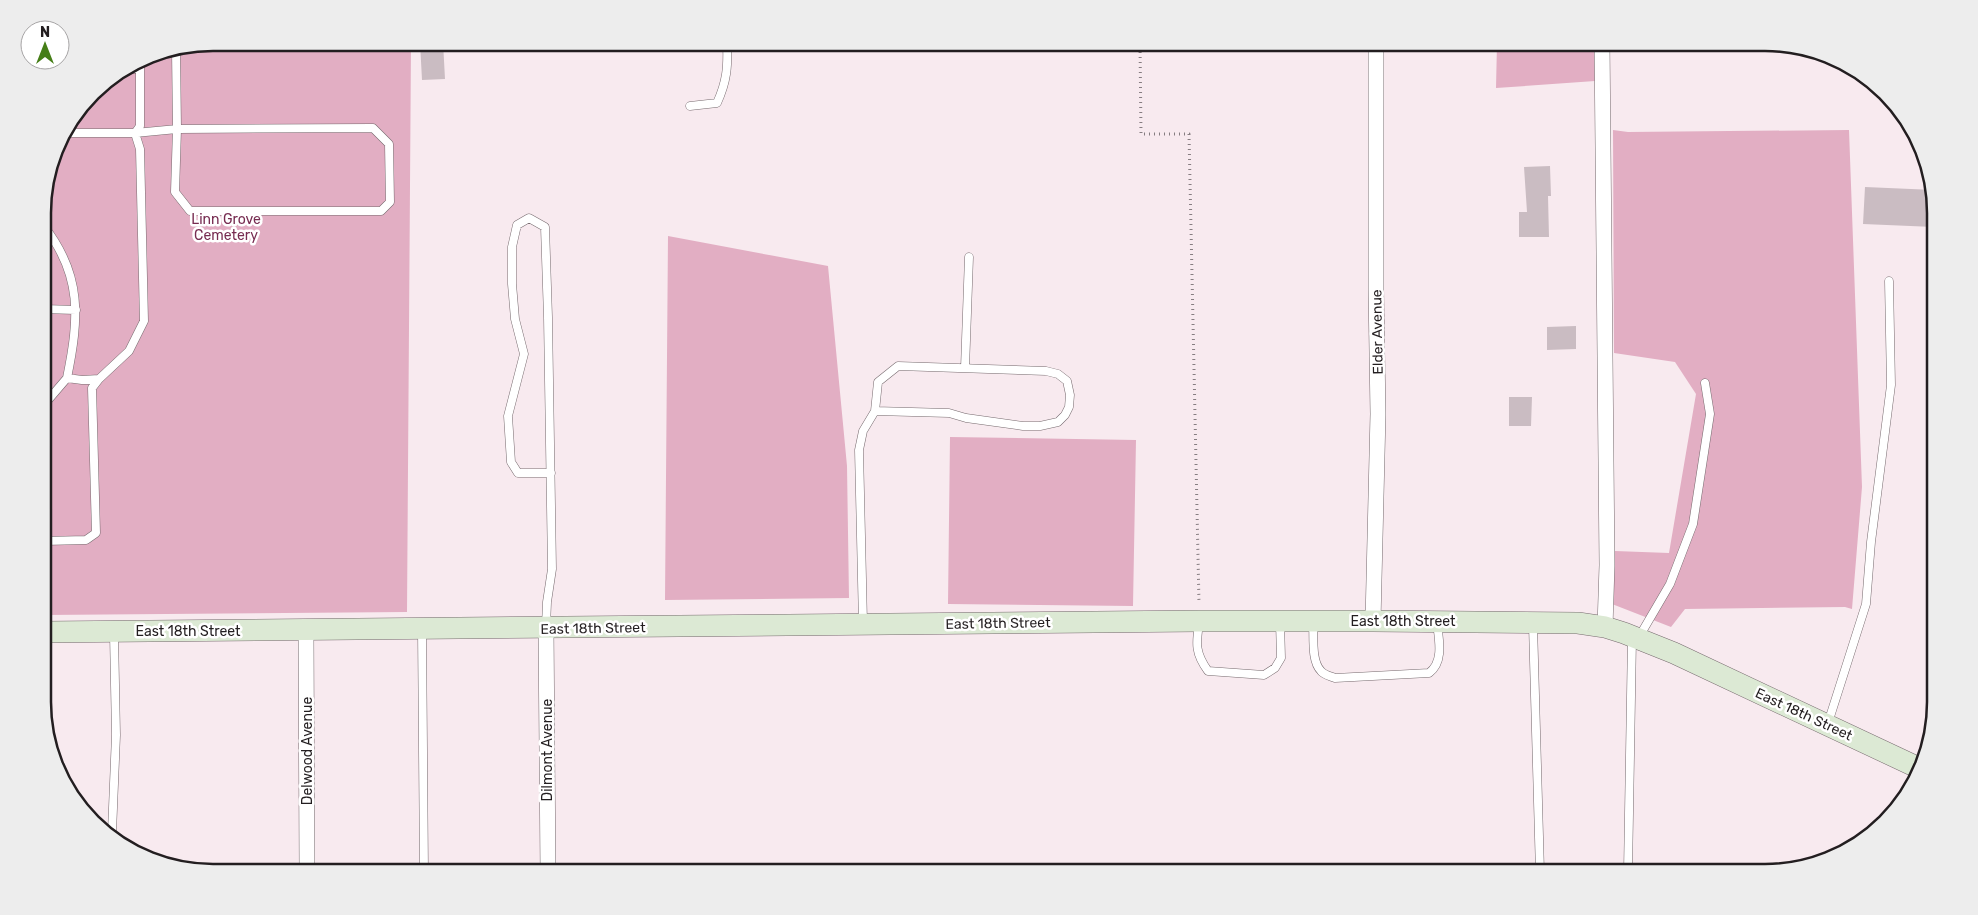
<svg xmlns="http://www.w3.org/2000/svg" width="1978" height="915" viewBox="0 0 1978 915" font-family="Rubik,sans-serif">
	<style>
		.green { fill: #e2aec3 }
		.building { fill: #cabcc2 }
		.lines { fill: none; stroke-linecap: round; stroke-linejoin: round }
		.lane-casing { stroke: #766a6e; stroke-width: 9 }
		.street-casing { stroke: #766a6e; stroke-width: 16 }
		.secondary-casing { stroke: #766a6e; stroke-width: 22 }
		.path { stroke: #867d81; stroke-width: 3; stroke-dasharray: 1 4; stroke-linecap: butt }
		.lane { stroke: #fff; stroke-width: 8 }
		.street { stroke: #fff; stroke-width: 15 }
		.secondary { stroke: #dce9d4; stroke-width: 21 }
		.labels { text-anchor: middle; stroke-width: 5; stroke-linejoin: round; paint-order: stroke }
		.park-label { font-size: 14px; fill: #772c51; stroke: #fff }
		.street-label { font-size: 14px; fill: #231e20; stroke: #fff }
		.rim { fill: none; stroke: #231e20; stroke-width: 2.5 }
	</style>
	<rect width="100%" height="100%" fill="#f8eaef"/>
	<path class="green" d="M214,43H411L407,612L44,615L43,202L60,138L101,85L148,55Z
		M1497,43H1598L1595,81L1496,88Z
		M1613,130L1628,132L1849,130L1862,487L1852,609L1845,607L1685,609L1671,627L1612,604L1615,551L1669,553L1696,394L1675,362L1614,353Z
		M668,236L828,266L847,466L849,598L665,600Z
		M950,437L1136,440L1133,606L948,604Z"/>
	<path class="building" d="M420,42H443L445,79L422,80Z
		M1550,166L1551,196H1548L1549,237H1519V212H1527L1524,167Z
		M1865,187L1934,190V227L1863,224Z
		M1576,326V349L1547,350V327Z
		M1509,397H1532L1531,426H1509Z"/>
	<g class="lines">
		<defs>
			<path id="lane" d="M127,69H140
				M690,106L717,103C727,81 728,67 727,42
				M64,133H135L140,126V61
				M43,225C83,275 79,319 67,378
				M43,309L76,310
				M965,368L969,257
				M43,406L67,378L82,380L99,379L129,351L144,321L140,149L135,133L177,129L373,128L389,144L390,202L381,211H190L175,192L177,129L176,50
				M44,541L86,540L96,533L92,388L99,379
				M863,623L859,450L863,431L875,411L949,413L966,418L1023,426H1040L1058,422L1065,415L1069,407L1070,395L1067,381L1058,374L1046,371L898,366L878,382L875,411
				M1199,623C1196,644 1195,653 1208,671L1264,675L1275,668L1281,658L1280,622
				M1313,623C1314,637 1311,661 1321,671C1324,675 1330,676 1335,678L1429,673C1444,662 1439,640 1437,623
				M1533,625L1540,872
				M546,626L547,602L552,569L548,317L545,227L529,218L517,225L512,247V284L515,319L524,354L508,416L511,462L518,473H551
				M422,629L424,872
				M1639,637L1670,584L1693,524L1710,414L1705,383
				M1828,723L1866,604L1871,542L1891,385L1889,281
				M112,832L116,735L114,634
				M1628,872L1632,638"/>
			<path id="street" d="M1602,42L1607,565L1605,627
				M1373,621L1378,414L1376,290V42
				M546,628L548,872
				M306,630L307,872"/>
			<path id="secondary" d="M44,632L1199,621H1373L1578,623L1605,627L1624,633L1674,653L1921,769"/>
		</defs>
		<use href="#lane" class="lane-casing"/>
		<use href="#street" class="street-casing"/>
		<use href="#secondary" class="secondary-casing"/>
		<path class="path" d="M1140,42L1141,134H1189L1199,603"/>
		<use href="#lane" class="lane"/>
		<use href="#street" class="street"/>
		<use href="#secondary" class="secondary"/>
	</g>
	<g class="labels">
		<g class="park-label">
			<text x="226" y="224">Linn Grove<tspan x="226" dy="16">Cemetery</tspan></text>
		</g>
		<g class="street-label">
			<text transform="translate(1377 332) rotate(-91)" y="5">Elder Avenue</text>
			<text x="1403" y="626">East 18th Street</text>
			<text transform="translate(998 623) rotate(-1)" y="5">East 18th Street</text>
			<text transform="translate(593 628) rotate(-1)" y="5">East 18th Street</text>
			<text x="188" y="636">East 18th Street</text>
			<text transform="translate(1804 714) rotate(25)" y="5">East 18th Street</text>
			<text transform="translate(547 750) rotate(-90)" y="5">Dilmont Avenue</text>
			<text transform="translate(307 751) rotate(-90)" y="5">Delwood Avenue</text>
		</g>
	</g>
	<path d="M0 0H1978V915H0ZM213 51H1765A162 162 0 0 1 1927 213V702A162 162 0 0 1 1765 864H213A162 162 0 0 1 51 702V213A162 162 0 0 1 213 51Z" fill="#ededed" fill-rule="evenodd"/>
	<path class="rim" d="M213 51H1765A162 162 0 0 1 1927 213V702A162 162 0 0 1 1765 864H213A162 162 0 0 1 51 702V213A162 162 0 0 1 213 51Z"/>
	<g transform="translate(45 45)"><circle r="24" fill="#ffffff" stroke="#a7a5a6"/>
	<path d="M0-4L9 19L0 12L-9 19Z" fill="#457e17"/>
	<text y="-8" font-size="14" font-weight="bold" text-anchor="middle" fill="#231e20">N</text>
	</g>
</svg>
